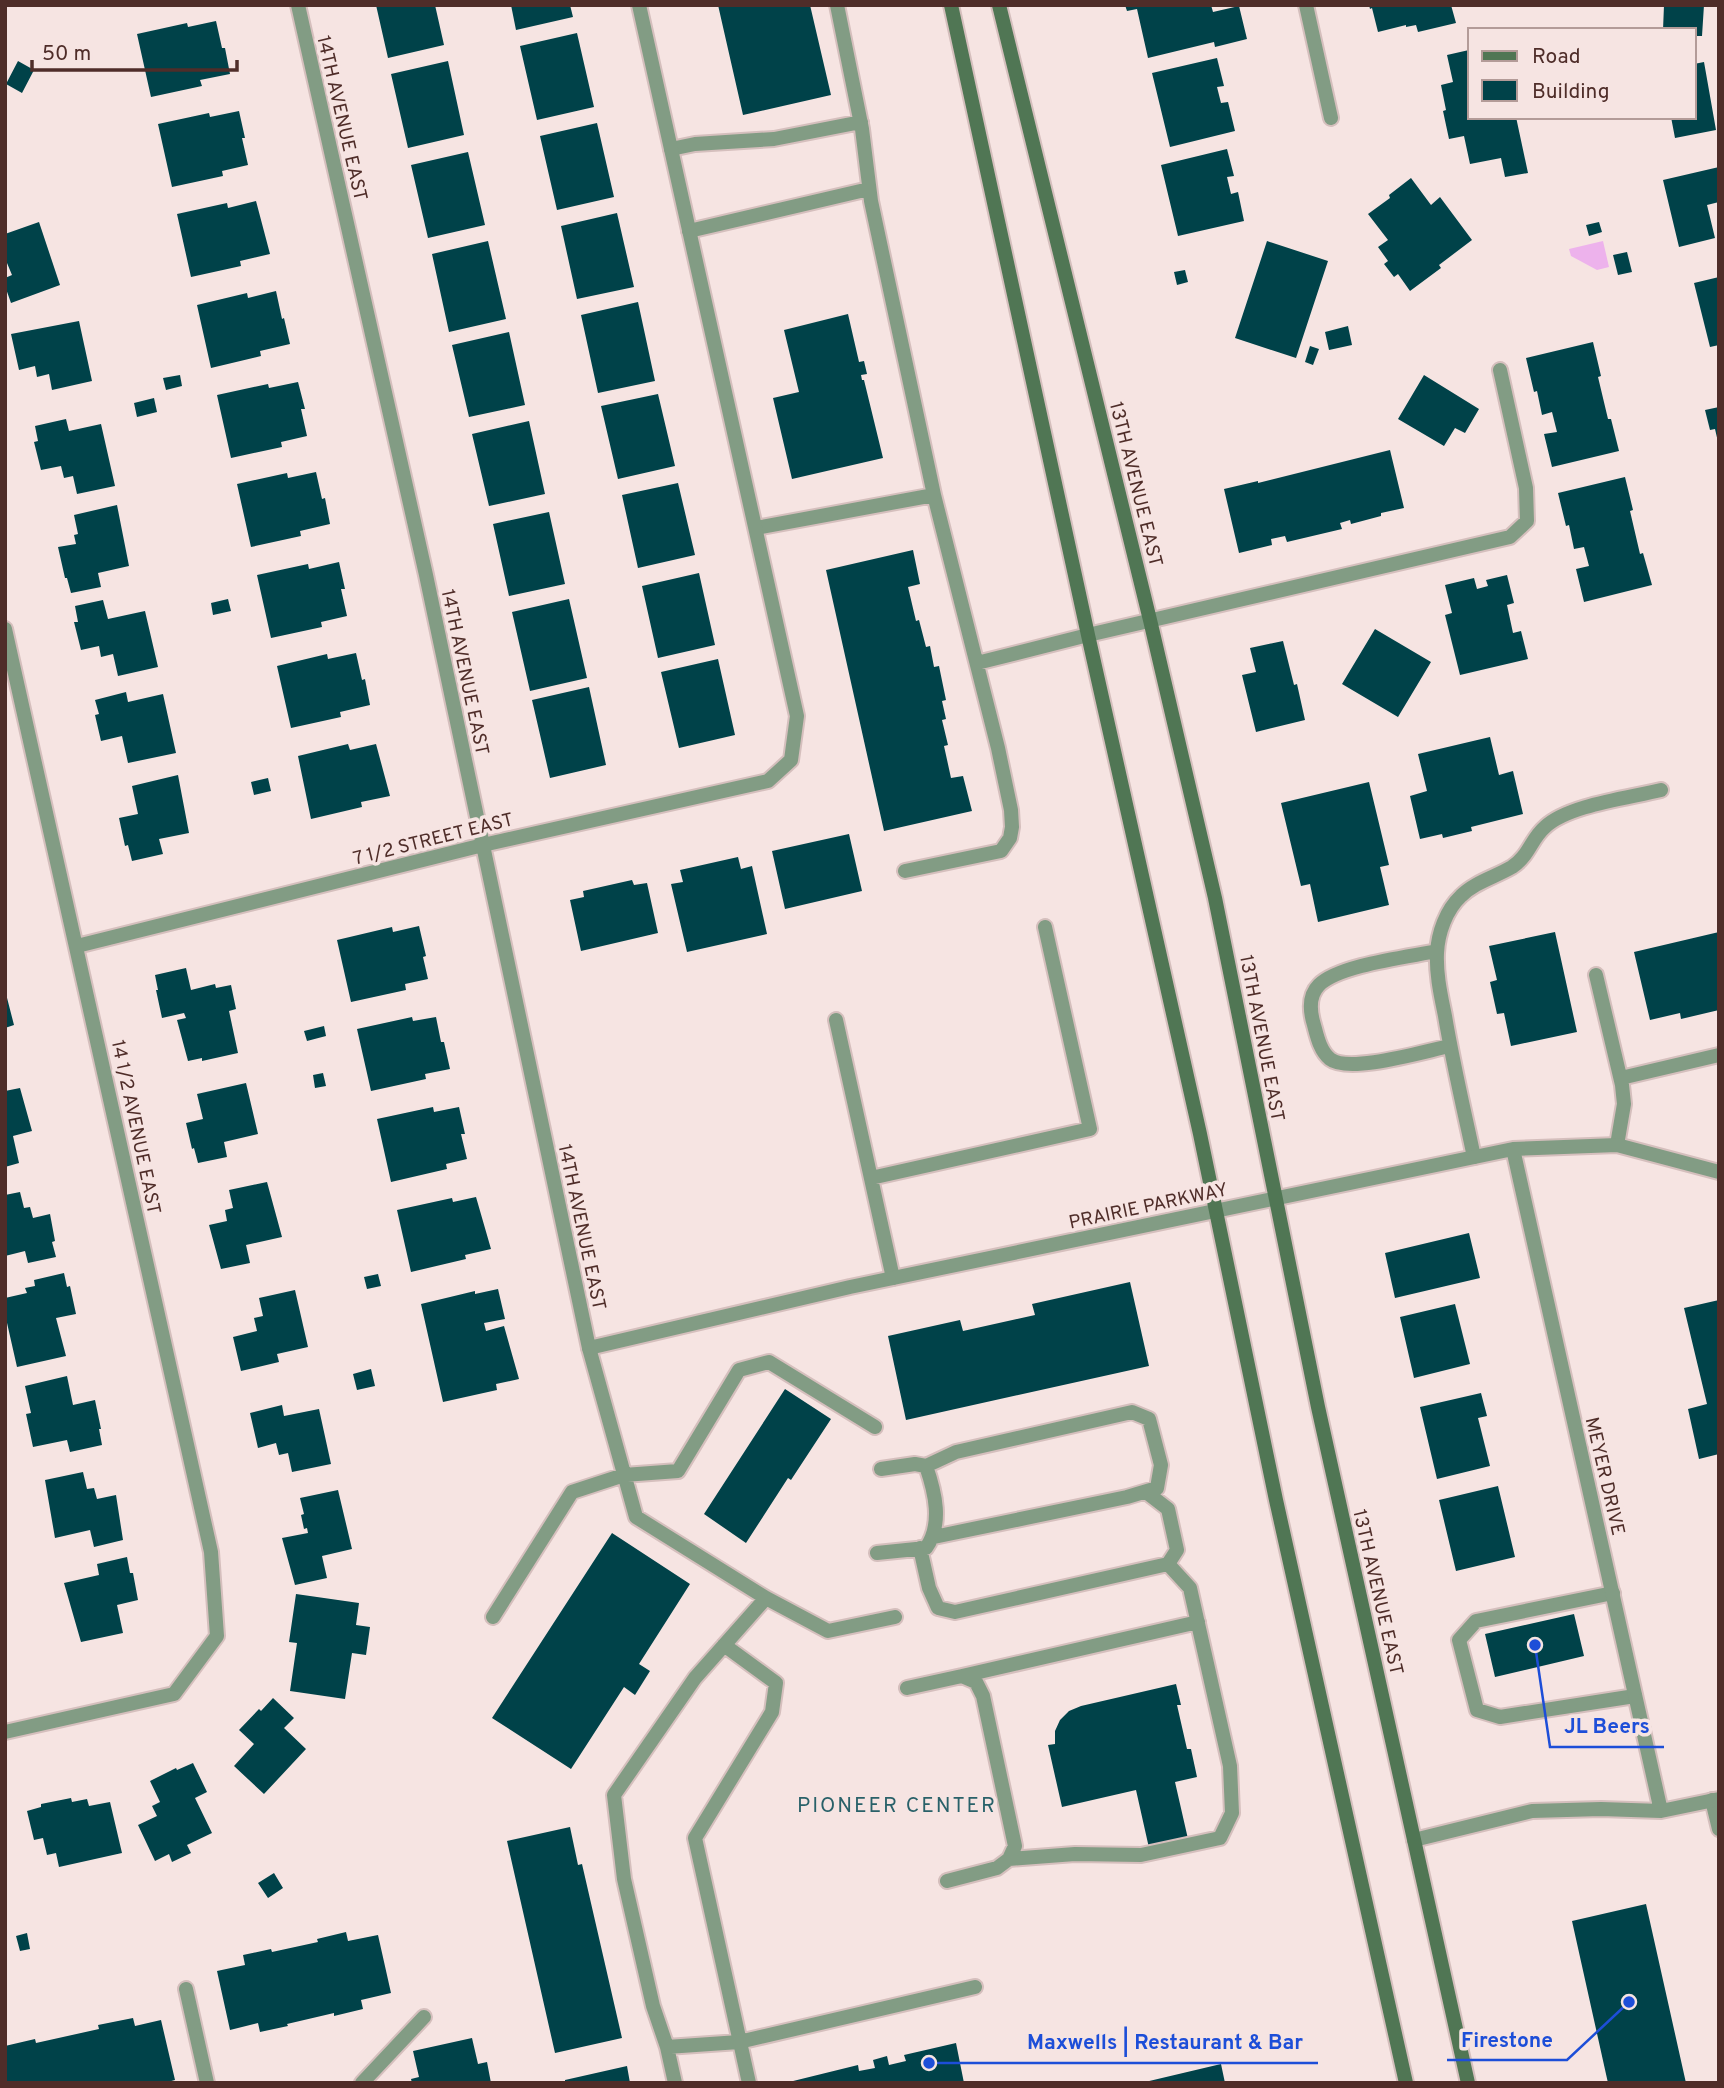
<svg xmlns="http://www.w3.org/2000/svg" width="1724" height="2088" viewBox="0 0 1724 2088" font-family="Overpass,sans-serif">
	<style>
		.green { fill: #edb2ec }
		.building { fill: #004249 }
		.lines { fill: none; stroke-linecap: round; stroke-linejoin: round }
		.lane-casing { stroke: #d5bfbd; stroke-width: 18 }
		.street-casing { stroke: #d5bfbd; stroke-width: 18 }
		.secondary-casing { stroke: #d5bfbd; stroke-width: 18 }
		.lane { stroke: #829c84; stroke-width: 14 }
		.street { stroke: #829c84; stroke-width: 14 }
		.secondary { stroke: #507654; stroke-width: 14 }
		.labels { text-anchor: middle; stroke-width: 7; stroke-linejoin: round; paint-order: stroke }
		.street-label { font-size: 19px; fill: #4f2d29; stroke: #f6e4e2 }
		.neighbourhood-label { font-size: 21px; letter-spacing: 2px; fill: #296169; stroke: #f6e4e2 }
		.leader { fill: none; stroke: #1d4ed8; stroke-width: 2.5 }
		.callout-dot { fill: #1d4ed8; stroke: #f6e4e2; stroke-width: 2.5 }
		.callout-label { font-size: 21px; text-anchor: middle; font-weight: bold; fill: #1d4ed8; stroke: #f6e4e2; stroke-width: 7; stroke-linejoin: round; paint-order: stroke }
	</style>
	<rect width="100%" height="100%" fill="#f6e4e2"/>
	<path class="green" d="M1603,241L1609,267L1597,270L1571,256L1569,249Z"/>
	<path class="building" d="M376,5H435L444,45L388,58Z
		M511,5H570L573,17L516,30Z
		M718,5H810L831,95L743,115Z
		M1125,5H1211L1213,12L1239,6L1247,39L1215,47L1214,42L1148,58L1137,9L1127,11Z
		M1369,5H1451L1456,23L1418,32L1416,25L1406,27V25L1378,32L1372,8L1370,9Z
		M1664,5H1704L1702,36H1694V30H1663Z
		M216,21L222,48H225L230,74L200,80L202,86L151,97L137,34L187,23L188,27Z
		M577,33L594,107L537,120L520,46Z
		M1469,50L1470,117H1516L1528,173L1505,177L1501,158L1470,164L1464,136L1449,139L1443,111L1446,110L1441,85L1453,82L1447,55Z
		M1217,58L1224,86L1217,87L1221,103L1228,102L1235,131L1170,147L1152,73Z
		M18,61L34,70L22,93L6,84Z
		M448,61L464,135L408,148L391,74Z
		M1704,62L1716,130L1675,138L1671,117H1694V64Z
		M239,111L245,138H242L248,165L222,171L223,176L172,187L158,124L209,113L210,117Z
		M597,123L614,197L557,210L540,136Z
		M1227,149L1234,176L1227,177L1231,194L1238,192L1244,221L1178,236L1161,165Z
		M468,152L485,225L428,238L411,165Z
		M1719,167V202L1707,205L1715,238L1679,247L1663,180Z
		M1411,178L1431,205L1440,197L1472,240L1439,265L1441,268L1410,291L1398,274L1394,277L1384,264L1388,261L1378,247L1388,240L1368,214L1390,198L1389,195Z
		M256,201L270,254L240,261L241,266L191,277L177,214L227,203L228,208Z
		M617,213L634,287L577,299L561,226Z
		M39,222L60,285L11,303L5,286V278L12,275L7,263L5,264V234Z
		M1599,222L1602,232L1589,236L1586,225Z
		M488,241L506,319L449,332L432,254Z
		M1267,241L1328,261L1296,358L1235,338Z
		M1627,252L1632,272L1618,275L1613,255Z
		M1185,270L1188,282L1177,285L1174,272Z
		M1719,277V345L1710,347L1694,283Z
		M276,291L282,319L284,318L290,344L260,351L261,356L211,368L197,305L247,293L248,298Z
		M638,302L655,381L598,393L581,315Z
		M848,314L859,362L864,361L867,374L861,375L862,380H864L883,458L792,479L773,398L799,392L784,330Z
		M79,321L92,381L52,390L49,374L37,377L35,366L19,370L11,334Z
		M1348,326L1352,345L1329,350L1325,332Z
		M509,332L525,405L469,417L452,345Z
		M1593,342L1601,376L1598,377L1608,419H1611L1619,451L1552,467L1544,434L1557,432L1552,412L1542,415L1537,391L1534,392L1526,358Z
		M1310,346L1319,349L1313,365L1305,362Z
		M180,375L182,386L166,390L163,378Z
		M1424,375L1479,409L1465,433L1455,428L1444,446L1398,419Z
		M298,382L305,409H301L307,436L281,442L282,447L231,458L217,395L268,384L269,388Z
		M658,394L675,466L618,479L601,406Z
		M154,398L157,412L137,417L134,403Z
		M1719,407V442H1718L1715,429L1710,430L1705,410Z
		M66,419L69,431L101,424L115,486L77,494L73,476L64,478L61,466L41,470L34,442L38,441L35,426Z
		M529,421L545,494L489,506L472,434Z
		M1390,450L1404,508L1381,513V516L1351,524L1350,520L1340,523L1342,529L1287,542L1285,536L1271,539L1272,545L1239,553L1224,489L1258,481V483Z
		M316,472L322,499L325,498L330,524L300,531L301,536L251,547L237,484L287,473L288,478Z
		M1625,477L1633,510L1630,511L1640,554L1643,553L1652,585L1584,602L1576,569L1589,566L1584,547L1574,549L1569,525L1566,526L1558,493Z
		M678,483L695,555L638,568L622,495Z
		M117,505L129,566L98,573L101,587L71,593L67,578H65L58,547L76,544L74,535L78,534L74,515Z
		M549,512L565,584L509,596L493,524Z
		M913,550L920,584L908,587L916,621L919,620L926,647L930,646L934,667L939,666L946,700L942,701L946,719L942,720L948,745L944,746L951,778L963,776L972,811L884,831L826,570Z
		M339,562L345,589H341L347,616L321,622L322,627L271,638L257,575L308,564L309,569Z
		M699,573L715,645L658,658L642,586Z
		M1507,575L1514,603L1507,605L1513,633L1521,631L1528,659L1460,675L1445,615L1452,613L1445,585L1474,578L1477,589L1488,586L1486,580Z
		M228,599L231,611L213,615L211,603Z
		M569,599L587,678L530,691L512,612Z
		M103,600L108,619L145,611L158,667L118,676L113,654L101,657L99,646L81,650L74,622H78L75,606Z
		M1375,629L1431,662L1398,717L1342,684Z
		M1283,641L1294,685L1297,684L1305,720L1256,732L1242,675L1256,672L1250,648Z
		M356,653L362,680L365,679L370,705L340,712L341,717L291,728L277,666L327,654L328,659Z
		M718,659L735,735L679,748L661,672Z
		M589,687L606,765L550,778L532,700Z
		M126,692L128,702L163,694L176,753L128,763L122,736L101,741L95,715L99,714L95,700Z
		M1490,737L1499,775L1513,771L1523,814L1471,827L1472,831L1443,838L1442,834L1420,839L1410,796L1427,791L1418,754Z
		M348,744L350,750L376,744L390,796L361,802L362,807L311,819L298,756Z
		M178,775L189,833L159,839L163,854L132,861L128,845L125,846L119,818L138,814L132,786Z
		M268,778L271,791L254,795L251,782Z
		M1369,782L1389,865L1380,867L1389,905L1318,922L1310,884L1301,886L1281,803Z
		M849,834L862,891L785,909L772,851Z
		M738,857L741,869L752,866L767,934L687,952L671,884L683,882L680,870Z
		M632,880L634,885L647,883L658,933L581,951L570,900L584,897L583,891Z
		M419,926L426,956L423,957L428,979L405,984L406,990L351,1002L337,940L392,927L393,932Z
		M1555,932L1577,1032L1511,1046L1504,1013L1497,1014L1490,982L1497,980L1489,946Z
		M1719,932V1010L1681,1019L1680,1013L1650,1020L1634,952Z
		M186,968L191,990L215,984L216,988L231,985L236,1009L229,1011L238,1053L202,1061V1058L188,1061L177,1020L186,1018L184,1013L162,1018L156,990H158L155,975Z
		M5,990L14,1025L5,1028Z
		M412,1017L413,1021L436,1017L441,1042H444L450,1069L425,1074L426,1079L371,1091L357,1029Z
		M324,1026L326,1036L307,1041L304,1031Z
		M323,1073L326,1086L315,1088L313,1075Z
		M246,1083L258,1134L224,1142L227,1157L198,1163L194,1148L192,1149L186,1123L203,1119L197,1094Z
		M20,1088L32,1131L13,1136L19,1163L5,1167V1091Z
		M433,1107L434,1112L459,1107L465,1134H461L467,1159L446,1164L447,1169L391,1182L377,1119Z
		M267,1182L282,1237L246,1245L250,1263L221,1269L209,1225L227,1221L225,1210L233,1208L229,1190Z
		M20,1192L24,1208L30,1207L33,1218L50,1214L55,1241L52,1242L56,1257L28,1263L25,1251L5,1256V1195Z
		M476,1197L491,1249L465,1255L466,1259L411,1272L397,1210L452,1198L453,1202Z
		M1469,1233L1480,1278L1395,1298L1385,1253Z
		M64,1273L67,1287L70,1286L76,1314L56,1318L66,1356L17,1367L5,1314V1298L27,1293L25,1288L35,1286L34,1280Z
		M378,1274L381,1286L367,1289L364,1277Z
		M1130,1282L1149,1366L906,1420L888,1336L960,1320L963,1331L1035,1315L1032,1304Z
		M498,1289L505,1319L484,1323L486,1331L504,1326L519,1379L496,1384L497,1390L443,1402L421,1304L475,1291V1294Z
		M295,1290L308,1347L277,1354L279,1362L241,1371L233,1337L257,1331L254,1318L263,1316L259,1298Z
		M1719,1300V1454L1699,1459L1688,1409L1707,1404L1684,1308Z
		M1455,1304L1470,1364L1414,1378L1400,1317Z
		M371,1369L375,1386L357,1390L353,1374Z
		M67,1376L73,1405L95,1400L101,1429H99L102,1445L70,1452L67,1440L33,1447L26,1414L31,1413L25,1386Z
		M785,1389L831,1419L791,1480L788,1478L746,1543L704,1514Z
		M1481,1393L1487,1416L1478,1418L1490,1466L1437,1479L1420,1407Z
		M282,1405L284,1416L319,1409L331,1464L292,1472L288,1453L279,1455L276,1443L258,1448L250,1413Z
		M83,1472L87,1489L94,1488L97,1499L116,1495L123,1540L94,1547L90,1530L55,1538L45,1480Z
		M1498,1486L1515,1557L1456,1571L1439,1500Z
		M338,1490L352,1549L322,1556L327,1578L295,1585L282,1538L308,1533L307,1528L304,1529L301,1515L304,1514L300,1498Z
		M612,1533L690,1584L639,1664L650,1671L635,1695L624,1687L571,1769L492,1718Z
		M127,1557L130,1573H133L138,1600L117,1605L123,1633L81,1642L64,1583L99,1575L97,1564Z
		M296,1594L359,1603L356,1625L370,1627L366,1655L352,1653L345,1699L290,1691L297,1643L289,1642Z
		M1574,1614L1584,1656L1495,1677L1485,1634Z
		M1176,1684L1181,1705H1177L1187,1749H1191L1197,1777L1175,1782L1188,1839L1149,1848L1136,1790L1062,1807L1048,1745L1055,1744V1731L1060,1720L1069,1711L1081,1706Z
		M273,1698L294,1718L284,1728L306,1749L264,1794L234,1766L254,1744L239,1730L259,1709L261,1711Z
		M193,1763L207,1792L195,1798L212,1833L187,1845L191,1853L172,1862L169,1854L155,1861L138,1825L157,1816L152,1806L160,1802L150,1781L176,1768L177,1770Z
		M71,1798L72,1802L87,1799L89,1806L110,1802L122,1853L59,1867L56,1853L47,1855L43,1838L34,1840L27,1811L41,1807V1804Z
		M570,1827L578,1865L582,1864L622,2038L555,2053L507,1841Z
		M274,1873L283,1888L268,1898L258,1883Z
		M1646,1904L1686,2083H1608L1572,1921Z
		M346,1932L348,1941L378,1935L391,1993L361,2000L363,2009L334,2016V2013L287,2024L288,2026L260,2032L258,2023L230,2030L217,1971L245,1965L243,1955L271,1949L272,1952L318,1942L317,1939Z
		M27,1933L30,1949L20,1951L16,1936Z
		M133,2018L135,2026L161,2020L175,2080L164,2083H5V2046L35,2039L36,2043L99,2029L98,2025Z
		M472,2038L478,2064L487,2062L491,2083H412L411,2079L419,2077L413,2051Z
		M956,2043L964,2083H785L858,2065L859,2071L875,2068L873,2060L887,2056L889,2065L906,2061L904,2055Z
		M1221,2064L1225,2083H1145V2082Z
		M627,2066L630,2083H565V2080Z"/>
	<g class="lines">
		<defs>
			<path id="lane" d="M671,149L695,144L774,139L861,122
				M689,231L869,189
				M756,528L934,495L871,201L862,129L837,5
				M977,663L1088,635L1510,537L1527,521L1526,488L1500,370
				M905,871L1001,851L1010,838L1012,827L1011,810L998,748L934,495
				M1437,951C1408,957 1339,965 1319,985C1308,996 1310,1012 1314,1025C1317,1036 1320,1051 1330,1059C1349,1074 1425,1051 1450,1046
				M1596,975L1622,1085L1624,1104L1617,1145
				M836,1020L893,1278
				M1621,1078L1719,1055
				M1474,1157C1464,1110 1453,1064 1445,1016C1441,996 1436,975 1437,953C1438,933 1446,910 1461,896C1475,882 1495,877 1512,867C1529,856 1531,839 1545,827C1568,805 1629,798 1661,790
				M871,1178L1090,1129L1045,927
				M589,1348L636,1517L766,1598L828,1631L895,1617
				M926,1466L956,1452L1132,1412L1149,1419L1161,1465L1157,1488L1127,1497L934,1537
				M920,1548L929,1588L938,1608L955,1612L1168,1564L1177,1550L1168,1509L1146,1492
				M877,1553L926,1548C943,1524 935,1492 926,1466L915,1464L881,1469
				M1613,1593L1476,1621L1459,1640L1477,1710L1500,1717L1635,1696
				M766,1598L695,1678L614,1795L624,1879L653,2006L667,2047L739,2042L975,1987
				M493,1617L572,1492L624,1475L678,1471L739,1370L769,1362L875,1427
				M724,1645L776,1683L772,1712L695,1838L749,2083
				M962,1676L1198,1622
				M907,1688L962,1676L976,1682L983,1696L1015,1846L1009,1859L997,1868L947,1881
				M1712,1800L1719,1829
				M1009,1859L1075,1854L1141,1855L1220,1838L1232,1813L1230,1766L1190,1588L1168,1564
				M186,1989L207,2083
				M667,2047L675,2083
				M362,2083L424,2017"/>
			<path id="street" d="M298,5L426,575L589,1348L850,1287L1513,1149L1617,1145L1719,1172
				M1306,5L1331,118
				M5,629L211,1552L217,1636L174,1694L5,1732
				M77,946L483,845L768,781L791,760L797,716L639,5
				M1513,1149L1661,1811
				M1414,1840L1532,1811L1601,1809L1661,1811L1719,1799"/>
			<path id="secondary" d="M951,5L1088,635L1200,1134L1276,1500L1406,2083
				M999,5L1150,620L1215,898L1318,1407L1468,2083"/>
		</defs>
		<use href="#lane" class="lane-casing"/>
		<use href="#street" class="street-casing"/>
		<use href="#secondary" class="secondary-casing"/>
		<use href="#lane" class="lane"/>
		<use href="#street" class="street"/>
		<use href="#secondary" class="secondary"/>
	</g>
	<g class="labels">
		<g class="street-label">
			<text transform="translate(343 118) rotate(77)" y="7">14TH AVENUE EAST</text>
			<text transform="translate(1137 484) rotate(76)" y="7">13TH AVENUE EAST</text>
			<text transform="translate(466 672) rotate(78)" y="7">14TH AVENUE EAST</text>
			<text transform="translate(433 838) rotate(-14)" y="7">7 1/2 STREET EAST</text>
			<text transform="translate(1263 1038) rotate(79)" y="7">13TH AVENUE EAST</text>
			<text transform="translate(137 1127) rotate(78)" y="7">14 1/2 AVENUE EAST</text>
			<text transform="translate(1148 1205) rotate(-12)" y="7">PRAIRIE PARKWAY</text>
			<text transform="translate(583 1227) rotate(78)" y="7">14TH AVENUE EAST</text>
			<text transform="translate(1606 1476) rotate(77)" y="7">MEYER DRIVE</text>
			<text transform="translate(1379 1592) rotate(77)" y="7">13TH AVENUE EAST</text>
		</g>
		<g class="neighbourhood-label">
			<text x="897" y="1812">PIONEER CENTER</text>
		</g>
	</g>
	<path class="leader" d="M1535 1645L1550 1747H1664M1629 2002L1567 2060H1447M929 2063L1013 2063H1318"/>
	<g class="callout-dot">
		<circle cx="1535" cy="1645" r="7"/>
		<circle cx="1629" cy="2002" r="7"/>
		<circle cx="929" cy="2063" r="7"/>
	</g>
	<g class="callout-label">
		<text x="1607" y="1733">JL Beers</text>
		<text x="1507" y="2047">Firestone</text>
		<text x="1165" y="2049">Maxwells | Restaurant &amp; Bar</text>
	</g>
	<rect width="1724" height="2088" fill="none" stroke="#4f2d29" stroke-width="14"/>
	<rect x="1468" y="28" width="228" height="91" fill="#f6e4e2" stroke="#b39b98" stroke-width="2"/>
	<rect x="1482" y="51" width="35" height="10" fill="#507654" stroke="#b39b98" stroke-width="2"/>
	<text x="1532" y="63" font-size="21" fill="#4f2d29">Road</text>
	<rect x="1482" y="80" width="35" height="21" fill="#004249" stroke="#b39b98" stroke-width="2"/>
	<text x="1532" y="98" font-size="21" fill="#4f2d29">Building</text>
	<path d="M32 60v10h205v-10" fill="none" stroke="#4f2d29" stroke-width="3.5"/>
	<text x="42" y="60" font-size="21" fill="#4f2d29" stroke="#f6e4e2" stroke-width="5" paint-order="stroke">50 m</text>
</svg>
